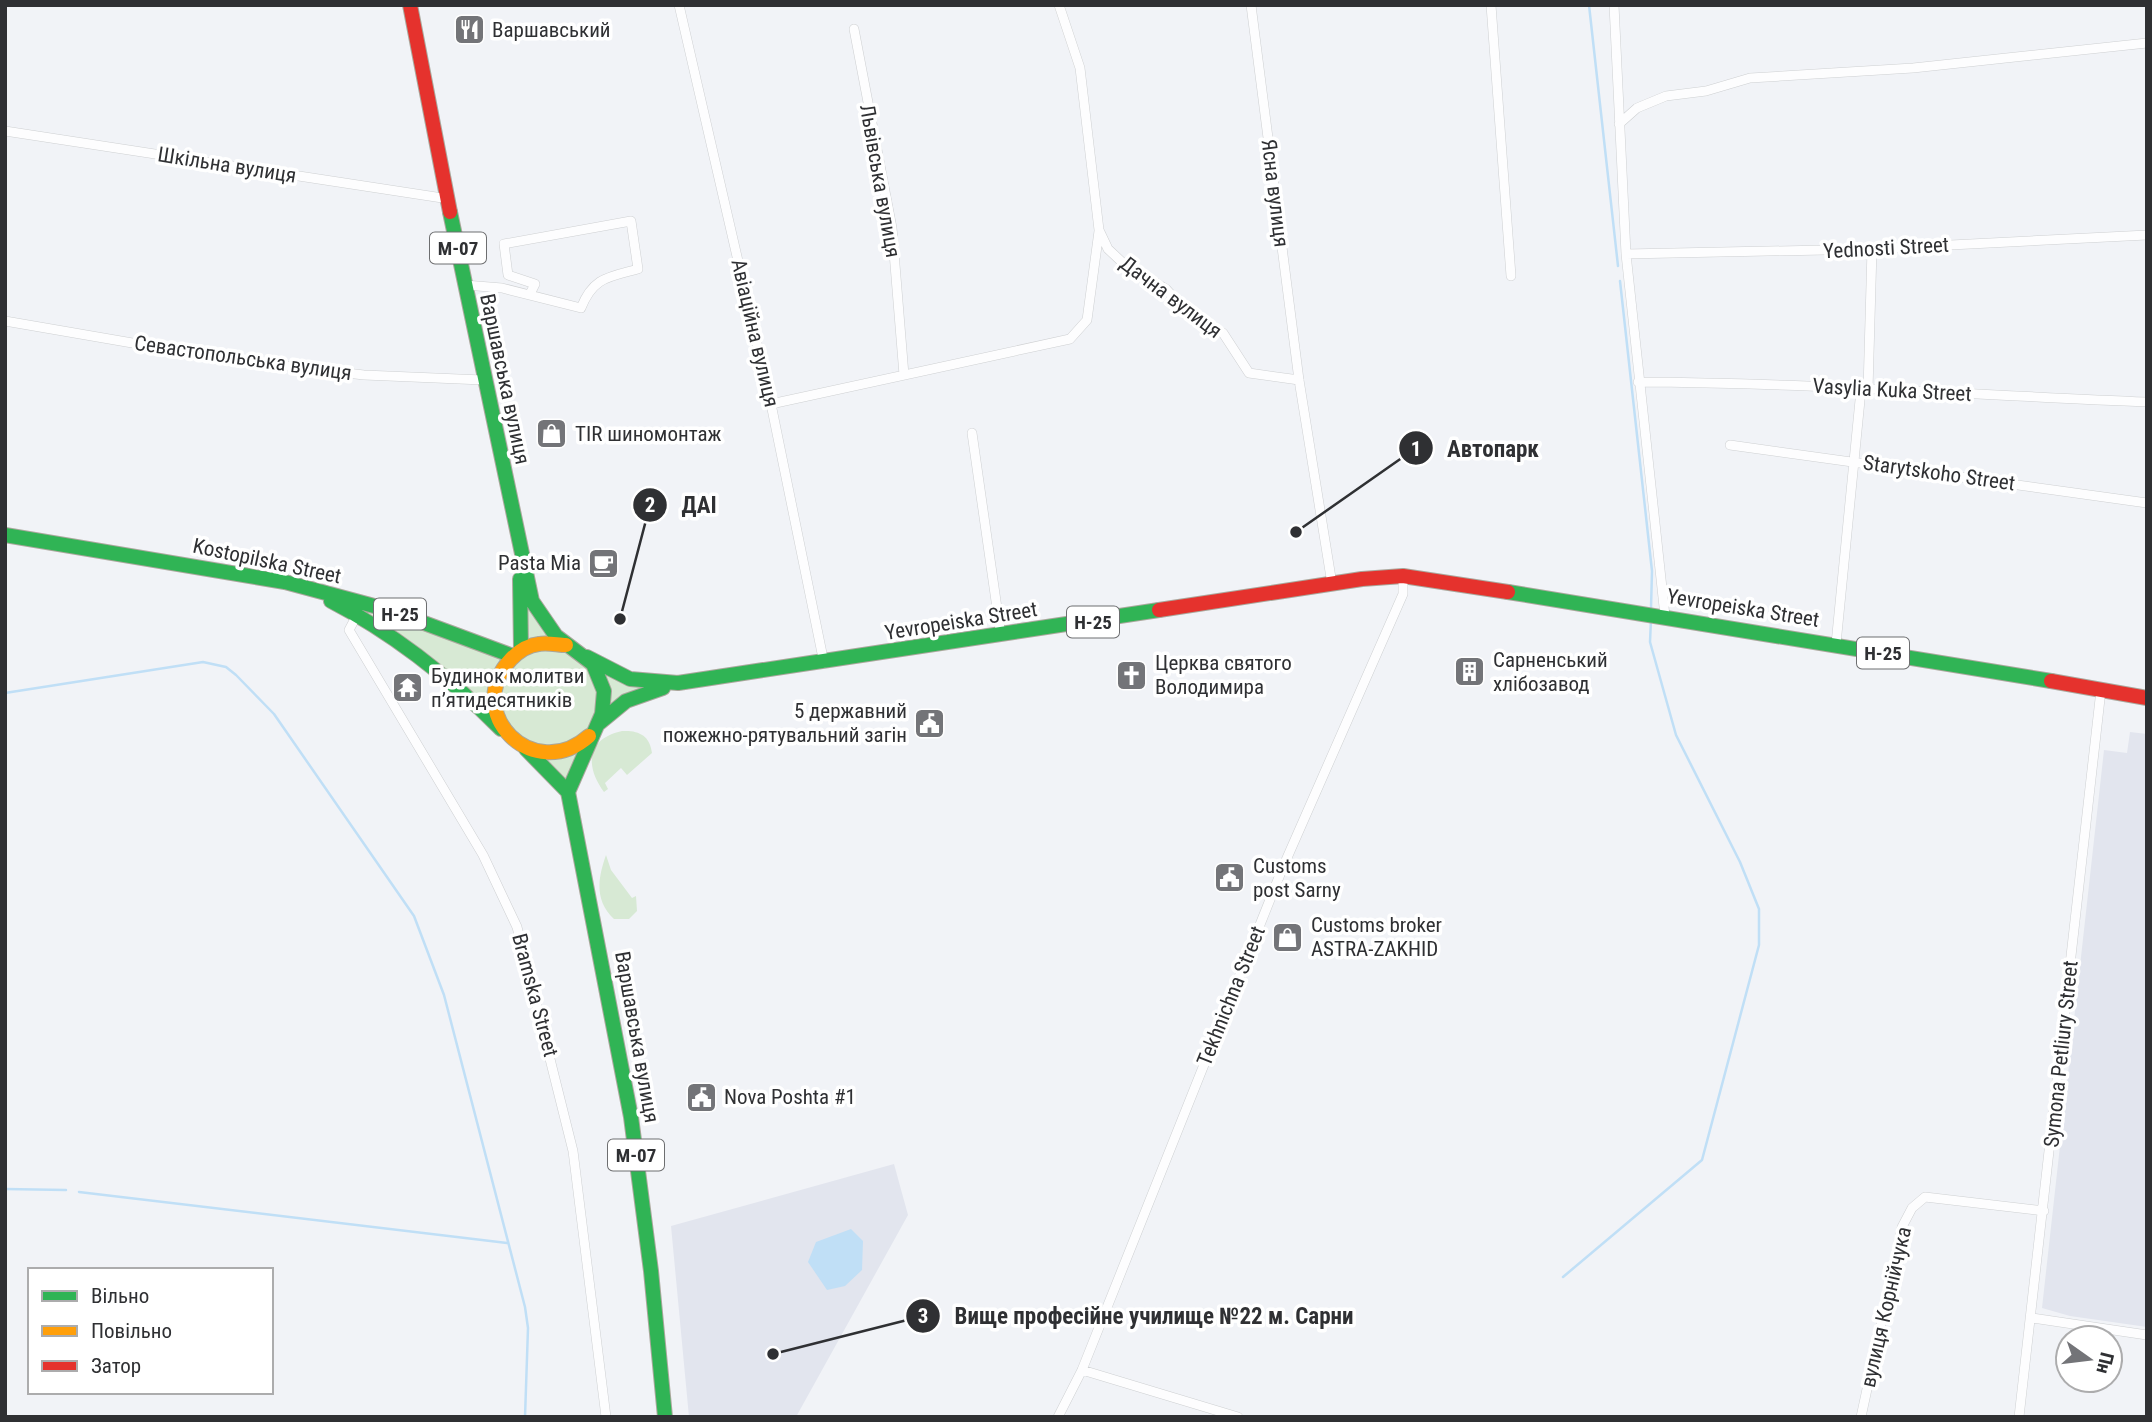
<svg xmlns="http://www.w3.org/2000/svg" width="2152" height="1422" viewBox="0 0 2152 1422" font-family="'Roboto Condensed',sans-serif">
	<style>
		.built { fill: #e2e5ee }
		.green { fill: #d7e9d4 }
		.water { fill: #c0dff6 }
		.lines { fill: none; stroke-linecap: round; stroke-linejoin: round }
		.stream { stroke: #c0dff6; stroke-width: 2.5 }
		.street-casing { stroke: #ced0d2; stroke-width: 10 }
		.fast-casing { stroke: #aaa79c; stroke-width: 16 }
		.slow-casing { stroke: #aaa79c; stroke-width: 16 }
		.jam-casing { stroke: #aaa79c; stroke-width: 16 }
		.street { stroke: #fdfdfe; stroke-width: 9 }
		.fast { stroke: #30b455; stroke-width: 14 }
		.slow { stroke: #ff9f0a; stroke-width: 14 }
		.jam { stroke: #e5322d; stroke-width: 14 }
		.labels { text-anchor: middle; stroke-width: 7; stroke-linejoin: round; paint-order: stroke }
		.shield { fill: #fff; stroke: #6d6e70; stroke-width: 2 }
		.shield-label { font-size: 19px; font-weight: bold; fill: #2f3033 }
		.poi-label { font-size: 21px; fill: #2f3033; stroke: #fff; text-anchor: start }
		.street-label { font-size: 21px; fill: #2f3033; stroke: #fff }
		.leader { fill: none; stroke: #2f3033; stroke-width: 2.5 }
		.callout-dot { fill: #2f3033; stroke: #fff; stroke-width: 2.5 }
		.mark-label { font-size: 21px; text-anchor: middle; font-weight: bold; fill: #fff }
		.callout-label { font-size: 23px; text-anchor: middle; font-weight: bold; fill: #2f3033; stroke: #fff; stroke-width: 7; stroke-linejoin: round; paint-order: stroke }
	</style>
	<rect width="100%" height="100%" fill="#f1f3f7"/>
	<path class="built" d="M2130,732L2147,734V1327L2070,1316L2042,1308L2104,750L2127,753Z
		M894,1164L908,1215L796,1417H689L671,1226Z"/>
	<path class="green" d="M519,585L569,646L656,685L598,724L568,792L483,710L342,606L389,610L513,656Z
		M622,731C638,730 650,735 652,753L627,775L621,768L605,783L608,789L604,792C585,766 586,739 622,731Z
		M606,855L611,870L632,898L636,896L637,911L629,919H614C594,900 598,878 606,855Z"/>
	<path class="water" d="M851,1229L863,1241L862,1270L845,1286L827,1290L808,1262L816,1242Z"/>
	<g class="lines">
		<path class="stream" d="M1589,5L1618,266
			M1620,281L1652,571L1651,608
			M5,693L203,662L226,667L236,675L274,714L414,916L444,995L525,1307L528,1328L525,1417
			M5,1189L66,1190
			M79,1192L507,1243
			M1563,1277L1702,1160L1759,945V909L1740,862L1676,735L1650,642L1651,619"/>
		<defs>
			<path id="street" d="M679,5L771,404L824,663
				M1059,5L1080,68L1099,230L1108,249L1123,263L1166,289L1188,313L1223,333L1249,373L1299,380
				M1251,5L1299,380L1332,584
				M1491,5L1511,276
				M1614,5L1626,254L1665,616
				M854,29L892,228L904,375
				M1619,124L1637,108L1666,96L1706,91L1750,78L1913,68L2147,43
				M5,131L449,199
				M1626,254L1872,249L2147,235
				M465,285L502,288L581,308C593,277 609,277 638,269L631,221L504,244L508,275L535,284L530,294
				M5,321L225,359L364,375L483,380
				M1638,382C1808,383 1977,395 2147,402
				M1868,390L1872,249
				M771,404L1070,339L1087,320L1099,231
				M972,433L1001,636
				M1730,445L2147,503
				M357,615L349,630L483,855L517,927L573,1151L606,1417
				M1836,644L1861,390
				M2032,1318L2147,1335
				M1082,1370L1238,1417
				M1058,1417L1082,1370L1283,867L1403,594V576
				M1861,1417L1902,1227L1912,1208L1925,1197L2044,1211
				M2019,1417L2101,690"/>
			<path id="fast" d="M450,212L532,601L556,636L593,664L604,691L602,714L568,792
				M5,535L285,582L389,610L513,656
				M520,579L521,650
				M1508,592L2051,681
				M331,601C395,634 450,678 501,729
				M587,657L630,679L678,683L1159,610
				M598,724L626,701L663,688
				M526,749L568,792
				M568,792L631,1117L651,1271L665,1417"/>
			<path id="slow" d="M566,645C558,645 547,642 539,644C528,645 518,652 511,659C461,713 534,785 589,736"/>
			<path id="jam" d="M410,5L450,212
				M1159,610L1362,579L1403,576L1508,592
				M2051,681L2147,698"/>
		</defs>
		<use href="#street" class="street-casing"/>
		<use href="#fast" class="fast-casing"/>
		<use href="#slow" class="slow-casing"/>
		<use href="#jam" class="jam-casing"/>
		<use href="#street" class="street"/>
		<use href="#fast" class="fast"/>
		<use href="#slow" class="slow"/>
		<use href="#jam" class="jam"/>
	</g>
	<defs>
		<symbol id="restaurant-square" viewBox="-11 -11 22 22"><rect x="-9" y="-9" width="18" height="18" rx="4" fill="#737478" stroke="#fff"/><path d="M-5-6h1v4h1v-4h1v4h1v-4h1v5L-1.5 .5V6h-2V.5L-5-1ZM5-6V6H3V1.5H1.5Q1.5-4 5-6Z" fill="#fff"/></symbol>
		<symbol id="shop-square" viewBox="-11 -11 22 22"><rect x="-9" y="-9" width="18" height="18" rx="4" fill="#737478" stroke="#fff"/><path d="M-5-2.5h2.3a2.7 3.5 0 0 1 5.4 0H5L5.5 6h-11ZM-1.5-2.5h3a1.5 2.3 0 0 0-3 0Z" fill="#fff"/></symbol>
		<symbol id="cafe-square" viewBox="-11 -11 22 22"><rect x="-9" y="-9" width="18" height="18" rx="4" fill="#737478" stroke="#fff"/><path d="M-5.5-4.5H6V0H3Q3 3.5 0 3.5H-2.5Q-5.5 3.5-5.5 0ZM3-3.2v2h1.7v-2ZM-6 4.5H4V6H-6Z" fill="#fff"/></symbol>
		<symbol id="building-square" viewBox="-11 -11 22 22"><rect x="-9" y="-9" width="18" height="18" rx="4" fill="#737478" stroke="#fff"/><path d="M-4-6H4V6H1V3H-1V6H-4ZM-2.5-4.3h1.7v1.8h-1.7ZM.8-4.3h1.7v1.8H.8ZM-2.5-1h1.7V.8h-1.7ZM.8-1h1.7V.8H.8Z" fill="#fff"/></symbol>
		<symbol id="church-square" viewBox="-11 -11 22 22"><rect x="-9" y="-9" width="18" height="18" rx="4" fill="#737478" stroke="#fff"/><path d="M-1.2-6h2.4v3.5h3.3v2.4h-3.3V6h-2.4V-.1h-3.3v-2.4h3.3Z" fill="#fff"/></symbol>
		<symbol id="temple-square" viewBox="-11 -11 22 22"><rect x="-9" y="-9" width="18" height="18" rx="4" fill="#737478" stroke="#fff"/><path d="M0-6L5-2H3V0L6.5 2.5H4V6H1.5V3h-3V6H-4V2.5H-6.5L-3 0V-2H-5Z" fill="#fff"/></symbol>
		<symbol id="civic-square" viewBox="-11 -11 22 22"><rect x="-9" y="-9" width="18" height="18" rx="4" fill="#737478" stroke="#fff"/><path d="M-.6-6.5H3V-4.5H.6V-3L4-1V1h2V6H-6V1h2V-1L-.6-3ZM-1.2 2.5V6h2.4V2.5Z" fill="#fff"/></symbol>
	</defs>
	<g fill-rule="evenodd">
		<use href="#restaurant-square" x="452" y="12" width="35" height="35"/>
		<use href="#shop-square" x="534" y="416" width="35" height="35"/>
		<use href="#cafe-square" x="586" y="546" width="35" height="35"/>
		<use href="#building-square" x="1452" y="654" width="35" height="35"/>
		<use href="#church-square" x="1114" y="658" width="35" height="35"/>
		<use href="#temple-square" x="390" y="670" width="35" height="35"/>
		<use href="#civic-square" x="912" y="706" width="35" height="35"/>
		<use href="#civic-square" x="1212" y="860" width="35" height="35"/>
		<use href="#shop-square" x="1270" y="920" width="35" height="35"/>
		<use href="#civic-square" x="684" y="1080" width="35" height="35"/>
	</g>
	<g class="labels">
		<g class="shield">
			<rect x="430" y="232.5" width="56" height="31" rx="5"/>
			<rect x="374" y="598.5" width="52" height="31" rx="5"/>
			<rect x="1067" y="606.5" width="52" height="31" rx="5"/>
			<rect x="1857" y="637.5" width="52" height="31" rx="5"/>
			<rect x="608" y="1139.5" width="56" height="31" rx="5"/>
		</g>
		<g class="shield-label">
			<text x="458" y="255">М-07</text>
			<text x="400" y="621">Н-25</text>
			<text x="1093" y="629">Н-25</text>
			<text x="1883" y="660">Н-25</text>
			<text x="636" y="1162">М-07</text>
		</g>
		<g class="poi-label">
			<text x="492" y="37">Варшавський</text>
			<text x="575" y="441">TIR шиномонтаж</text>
			<text x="581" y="570" text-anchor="end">Pasta Mia</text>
			<text x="1493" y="667">Сарненський<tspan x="1493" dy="24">хлібозавод</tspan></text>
			<text x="1155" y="670">Церква святого<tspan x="1155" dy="24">Володимира</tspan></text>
			<text x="431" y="683">Будинок молитви<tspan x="431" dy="24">п’ятидесятників</tspan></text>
			<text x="907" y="718" text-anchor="end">5 державний<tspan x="907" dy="24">пожежно-рятувальний загін</tspan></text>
			<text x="1253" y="873">Customs<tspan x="1253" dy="24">post Sarny</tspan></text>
			<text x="1311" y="932">Customs broker<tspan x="1311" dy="24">ASTRA-ZAKHID</tspan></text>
			<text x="724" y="1104">Nova Poshta #1</text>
		</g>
		<g class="street-label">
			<text transform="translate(227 165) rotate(9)" y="7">Шкільна вулиця</text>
			<text transform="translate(880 181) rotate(80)" y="7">Львівська вулиця</text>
			<text transform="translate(1275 193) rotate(83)" y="7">Ясна вулиця</text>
			<text transform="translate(1886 248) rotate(-3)" y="7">Yednosti Street</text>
			<text transform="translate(1171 297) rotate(37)" y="7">Дачна вулиця</text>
			<text transform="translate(755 333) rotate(77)" y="7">Авіаційна вулиця</text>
			<text transform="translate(243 358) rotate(8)" y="7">Севастопольська вулиця</text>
			<text transform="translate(505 379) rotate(78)" y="7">Варшавська вулиця</text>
			<text transform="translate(1892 390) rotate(3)" y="7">Vasylia Kuka Street</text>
			<text transform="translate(1939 473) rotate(8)" y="7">Starytskoho Street</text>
			<text transform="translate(267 561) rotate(12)" y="7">Kostopilska Street</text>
			<text transform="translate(1743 608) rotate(9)" y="7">Yevropeiska Street</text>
			<text transform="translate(961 621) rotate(-9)" y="7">Yevropeiska Street</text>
			<text transform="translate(535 995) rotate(75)" y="7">Bramska Street</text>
			<text transform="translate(1231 996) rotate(-68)" y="7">Tekhnichna Street</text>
			<text transform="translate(637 1037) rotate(80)" y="7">Варшавська вулиця</text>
			<text transform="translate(2061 1054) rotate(-84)" y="7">Symona Petliury Street</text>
			<text transform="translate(1886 1307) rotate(-77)" y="7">вулиця Корнійчука</text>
		</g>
	</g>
	<path class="leader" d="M1296 532L1416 448M620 619L650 505M773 1354L923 1316"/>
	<g class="callout-dot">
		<circle cx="1296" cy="532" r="7"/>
		<circle cx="620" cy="619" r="7"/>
		<circle cx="773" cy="1354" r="7"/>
		<circle cx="1416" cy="448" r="18"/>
		<circle cx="650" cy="505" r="18"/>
		<circle cx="923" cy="1316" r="18"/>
	</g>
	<g class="mark-label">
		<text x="1416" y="456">1</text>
		<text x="650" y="512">2</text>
		<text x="923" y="1323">3</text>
	</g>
	<g class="callout-label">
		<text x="1493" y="457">Автопарк</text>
		<text x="699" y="513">ДАІ</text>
		<text x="1154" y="1324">Вище професійне училище №22 м. Сарни</text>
	</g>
	<rect width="2152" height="1422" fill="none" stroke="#2f3033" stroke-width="14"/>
	<rect x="28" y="1268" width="245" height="126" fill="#ffffff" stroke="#acacad" stroke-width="2"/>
	<rect x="42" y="1291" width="35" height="10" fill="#30b455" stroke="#acacad" stroke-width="2"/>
	<text x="91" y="1303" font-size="21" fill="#2f3033">Вільно</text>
	<rect x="42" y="1326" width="35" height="10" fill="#ff9f0a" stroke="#acacad" stroke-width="2"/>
	<text x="91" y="1338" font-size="21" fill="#2f3033">Повільно</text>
	<rect x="42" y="1361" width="35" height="10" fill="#e5322d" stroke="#acacad" stroke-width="2"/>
	<text x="91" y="1373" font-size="21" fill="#2f3033">Затор</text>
	<g transform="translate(2089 1359) rotate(104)"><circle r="33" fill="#ffffff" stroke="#acacad" stroke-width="2"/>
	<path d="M0-5L12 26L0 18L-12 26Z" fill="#737478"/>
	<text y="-10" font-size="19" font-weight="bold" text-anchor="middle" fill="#2f3033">Пн</text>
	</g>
</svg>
